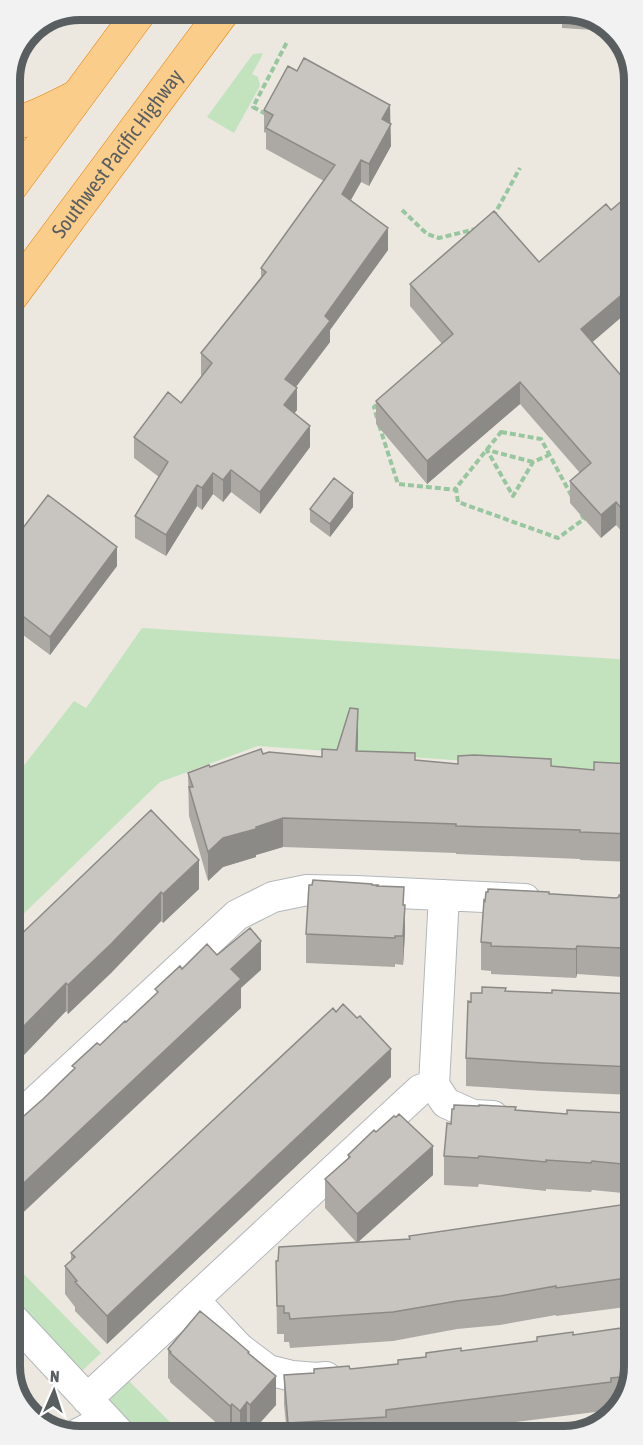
<svg xmlns="http://www.w3.org/2000/svg" width="643" height="1445" viewBox="0 0 643 1445" font-family="'Asap Condensed',sans-serif">
	<style>
		.green { fill: #c2e3bd }
		.lines { fill: none; stroke-linecap: round; stroke-linejoin: round }
		.street-casing { stroke: #b3b7bb; stroke-width: 32 }
		.highway-casing { stroke: #e68106; stroke-width: 34 }
		.path { stroke: #98c79f; stroke-width: 4; stroke-dasharray: 6 3; stroke-linecap: butt }
		.street { stroke: #fff; stroke-width: 30 }
		.highway { stroke: #facd8a; stroke-width: 33 }
		.wall { fill: #aca9a5 }
		.shaded-wall { fill: #8c8a86 }
		.building { fill: #c8c5c0; stroke: #8c8a86; stroke-width: 1.5 }
		.labels { text-anchor: middle; stroke-width: 5; stroke-linejoin: round; paint-order: stroke }
		.street-label { font-size: 21px; fill: #595e61; stroke: #fff }
		.rim { fill: none; stroke: #595e61; stroke-width: 8 }
	</style>
	<rect width="100%" height="100%" fill="#ece8e0"/>
	<path class="green" d="M261,53L263,54L252,74L258,77L260,86L234,133L207,117L253,54Z
		M142,628L632,660V773L258,746L160,782L12,925L11,782L74,701L86,708Z
		M13,1263L101,1353L79,1374L13,1306Z
		M124,1376L183,1435H134L98,1402Z"/>
	<g class="lines">
		<defs>
			<path id="street" d="M444,895L434,1085L446,1103L473,1115L493,1116
				M12,1123L237,915L273,897L307,890L356,891L525,899
				M194,1300L239,1348L268,1370L292,1376L317,1378L326,1377
				M13,1319L121,1435
				M87,1399L420,1090L434,1085
				M74,1436L106,1419"/>
			<g id="highway">
				<path d="M9,123C26,124 59,105 76,97"/>
				<path d="M9,189L142,9"/>
				<path id="s1" d="M10,298L225,9"/>
			</g>
		</defs>
		<use href="#street" class="street-casing"/>
		<use href="#highway" class="highway-casing"/>
		<path class="path" d="M266,114L253,107L287,42
			M402,210L427,234L439,238L476,229
			M493,217L520,168
			M377,418L374,407L378,404
			M379,425L398,484L457,490
			M501,432L541,439L584,519L558,538L458,502L456,488Z
			M533,462L487,450L513,496L533,462L549,455"/>
		<use href="#street" class="street"/>
		<use href="#highway" class="highway"/>
	</g>
	<path class="wall" d="M562,9H568L607,24L609,27V31L562,28Z
		M264,110L390,124L391,146L369,186L361,182L350,201L388,250L330,330V342L296,387L297,410L294,413L310,447L260,514L231,492L223,502L213,494L202,510L197,506L166,556L135,538V516L159,477L134,458V437L181,403L202,376L201,375V353L261,277V268L324,181L266,149V133L264,132Z
		M410,284L592,342L631,387L632,543L616,525L601,538L570,503V481L580,473L520,404L427,484L376,424V401L442,344L410,306Z
		M353,507L330,537L310,522V509Z
		M10,545L117,566L50,655L11,626Z
		M358,738V751L415,760L458,764L551,766L594,770L632,764L633,862L580,860V859L456,854V853L283,847L256,855V857L223,867L208,881L189,816L188,773L263,754L322,757L337,750Z
		M151,810L199,889L163,923L161,921L111,973L68,1014L66,1011L23,1056L22,1054L12,1064V943Z
		M372,885L378,886L404,905L405,933L403,965L395,964V967L306,963V934Z
		M549,894L616,898L633,895V979L622,978V977L577,974L576,978L491,974V971L481,970V942Z
		M506,991L552,993L633,994V1095L543,1091L466,1086V1058L471,1002L482,993Z
		M391,1077L107,1344L75,1311V1307L65,1294V1266L71,1261V1253Z
		M516,1110L567,1114H628L633,1115V1194L592,1190L591,1192L546,1189V1191L479,1184L478,1187L444,1185V1156L451,1124Z
		M376,1132L433,1175L358,1242L409,1239V1236L634,1203V1306L556,1316V1315L500,1325L457,1329L393,1341L290,1348L289,1342H284V1334H277L276,1261L356,1242L325,1208V1179L348,1158V1155Z
		M573,1335L634,1365L620,1406L611,1407V1410L429,1433L287,1434L284,1404V1375L314,1373L398,1364L426,1357L461,1351L537,1341Z
		M168,1349L249,1354L276,1405L250,1434L247,1431L244,1435H235L232,1433L230,1435L170,1382V1380L168,1378Z"/>
	<path class="shaded-wall" d="M390,105L391,146L369,186V164L382,119Z
		M361,160V182L342,216V194Z
		M388,228V250L330,330V342L285,401V379L325,316Z
		M631,287V309L581,352V329Z
		M520,382V404L427,484V461Z
		M297,388V410L284,427V405Z
		M310,426V447L260,514V492Z
		M231,470V492L223,502V480Z
		M213,473V494L202,510V488Z
		M197,485V506L166,556V535Z
		M353,493V507L330,537V524Z
		M616,502V525L601,538V515Z
		M117,547V566L50,655V637Z
		M358,709V738L356,779V751Z
		M283,818V847L256,855V857L223,867L208,881V852L223,838Z
		M199,860V889L163,923V894Z
		M161,892V921L111,973L68,1014V985Z
		M405,905V933L403,965V936Z
		M261,941V970L241,988V1008L12,1223V1194L231,969Z
		M577,946V974L576,978V949Z
		M66,983V1011L23,1056V1027Z
		M22,1026V1054L12,1064V1036Z
		M391,1049V1077L107,1344V1316Z
		M433,1146V1175L357,1243V1214Z
		M276,1376V1405L250,1434V1405Z
		M247,1402V1431L244,1435H240V1411Z
		M232,1404V1433L230,1435V1406Z"/>
	<path class="building" d="M304,58L390,105L382,119L391,124L369,164L361,160L342,194L388,228L325,316L330,321L285,379L297,388L284,405L310,426L260,492L231,470L223,480L213,473L202,488L197,485L166,535L135,516L168,462L134,437L168,392L181,403L212,363L201,353L266,272L261,268L335,165L266,128L273,115L264,110L288,66L297,71Z
		M631,193V287L581,329L631,387L632,521L616,502L601,515L570,481L591,463L520,382L427,461L376,401L453,334L410,284L494,211L539,262L606,204L611,210Z
		M334,478L353,493L330,524L310,509Z
		M48,495L117,547L50,637L11,607L10,545Z
		M350,708L358,709L356,751L415,753V760L458,764V756L474,755L551,759V766L594,770V762L632,764V834L580,832V830L456,826V824L283,818L256,827V829L223,838L208,852L189,787H193L188,773L209,765L210,767L261,749L263,754L269,752L322,757V749L337,750Z
		M151,810L199,860L163,894L161,892L111,944L68,985L66,983L23,1027L22,1026L12,1036V943Z
		M313,880L372,884V885H378L377,886L404,887L403,905H405L403,936H395V938L306,934L309,885H312Z
		M488,889L549,892V894H553L616,898L619,897V895H633V951L622,950V948L577,946L576,949L491,946V943L481,942L484,900L485,901L486,892H488Z
		M250,928L261,941L231,969L241,979L12,1194V1123L15,1120L17,1122L43,1099L75,1068L72,1066L97,1043L100,1045L125,1021L126,1022L158,992L155,989L180,966L182,969L207,944L217,955Z
		M482,987L506,988L505,991L552,993V990L633,994V1067L543,1063L466,1058L468,1001L471,1002V993H482Z
		M343,1004L357,1018L360,1016L391,1049L107,1316L75,1282L77,1281L65,1266L75,1257L71,1253L333,1008L336,1012Z
		M454,1105L479,1106V1105L516,1107L515,1110L567,1114V1110L628,1113V1114L633,1115V1165L592,1161L591,1163L546,1160V1162L479,1156L478,1158L444,1156L447,1123L451,1124L452,1109H454Z
		M399,1114L433,1146L357,1214L325,1179L350,1157L348,1155L374,1130L376,1132L394,1116L396,1117Z
		M634,1203V1277L556,1288V1286L500,1296L457,1301L393,1312L290,1319L289,1313H284V1306H277L276,1261H278L279,1247L410,1239L409,1236Z
		M200,1311L234,1339L249,1352L248,1353L276,1376L250,1405L247,1402L240,1411L232,1404L230,1406L170,1353L171,1352L168,1349Z
		M634,1323V1365L631,1376L611,1378V1382L386,1410V1417L288,1423L284,1375L314,1373V1369L349,1366L350,1369L398,1364V1360L426,1357V1353L461,1348V1351L537,1341V1337L573,1332V1335L621,1328L622,1324Z"/>
	<g class="labels">
		<g class="street-label">
			<text dy="7" stroke="none"><textPath href="#s1" startOffset="180">Southwest Pacific Highway</textPath></text>
		</g>
	</g>
	<path d="M0 0H643V1445H0ZM80 20H564A60 60 0 0 1 624 80V1366A60 60 0 0 1 564 1426H80A60 60 0 0 1 20 1366V80A60 60 0 0 1 80 20Z" fill="#f2f2f2" fill-rule="evenodd"/>
	<path class="rim" d="M80 20H564A60 60 0 0 1 624 80V1366A60 60 0 0 1 564 1426H80A60 60 0 0 1 20 1366V80A60 60 0 0 1 80 20Z"/>
	<g transform="translate(54 1391) rotate(3)" stroke="#ffffff" stroke-width="4.5" paint-order="stroke">
	<path d="M0-4.5L10 22L0 15L-10 22Z" fill="#595e61"/>
	<text y="-9" font-size="16" font-weight="bold" text-anchor="middle" fill="#595e61">N</text>
	</g>
</svg>
